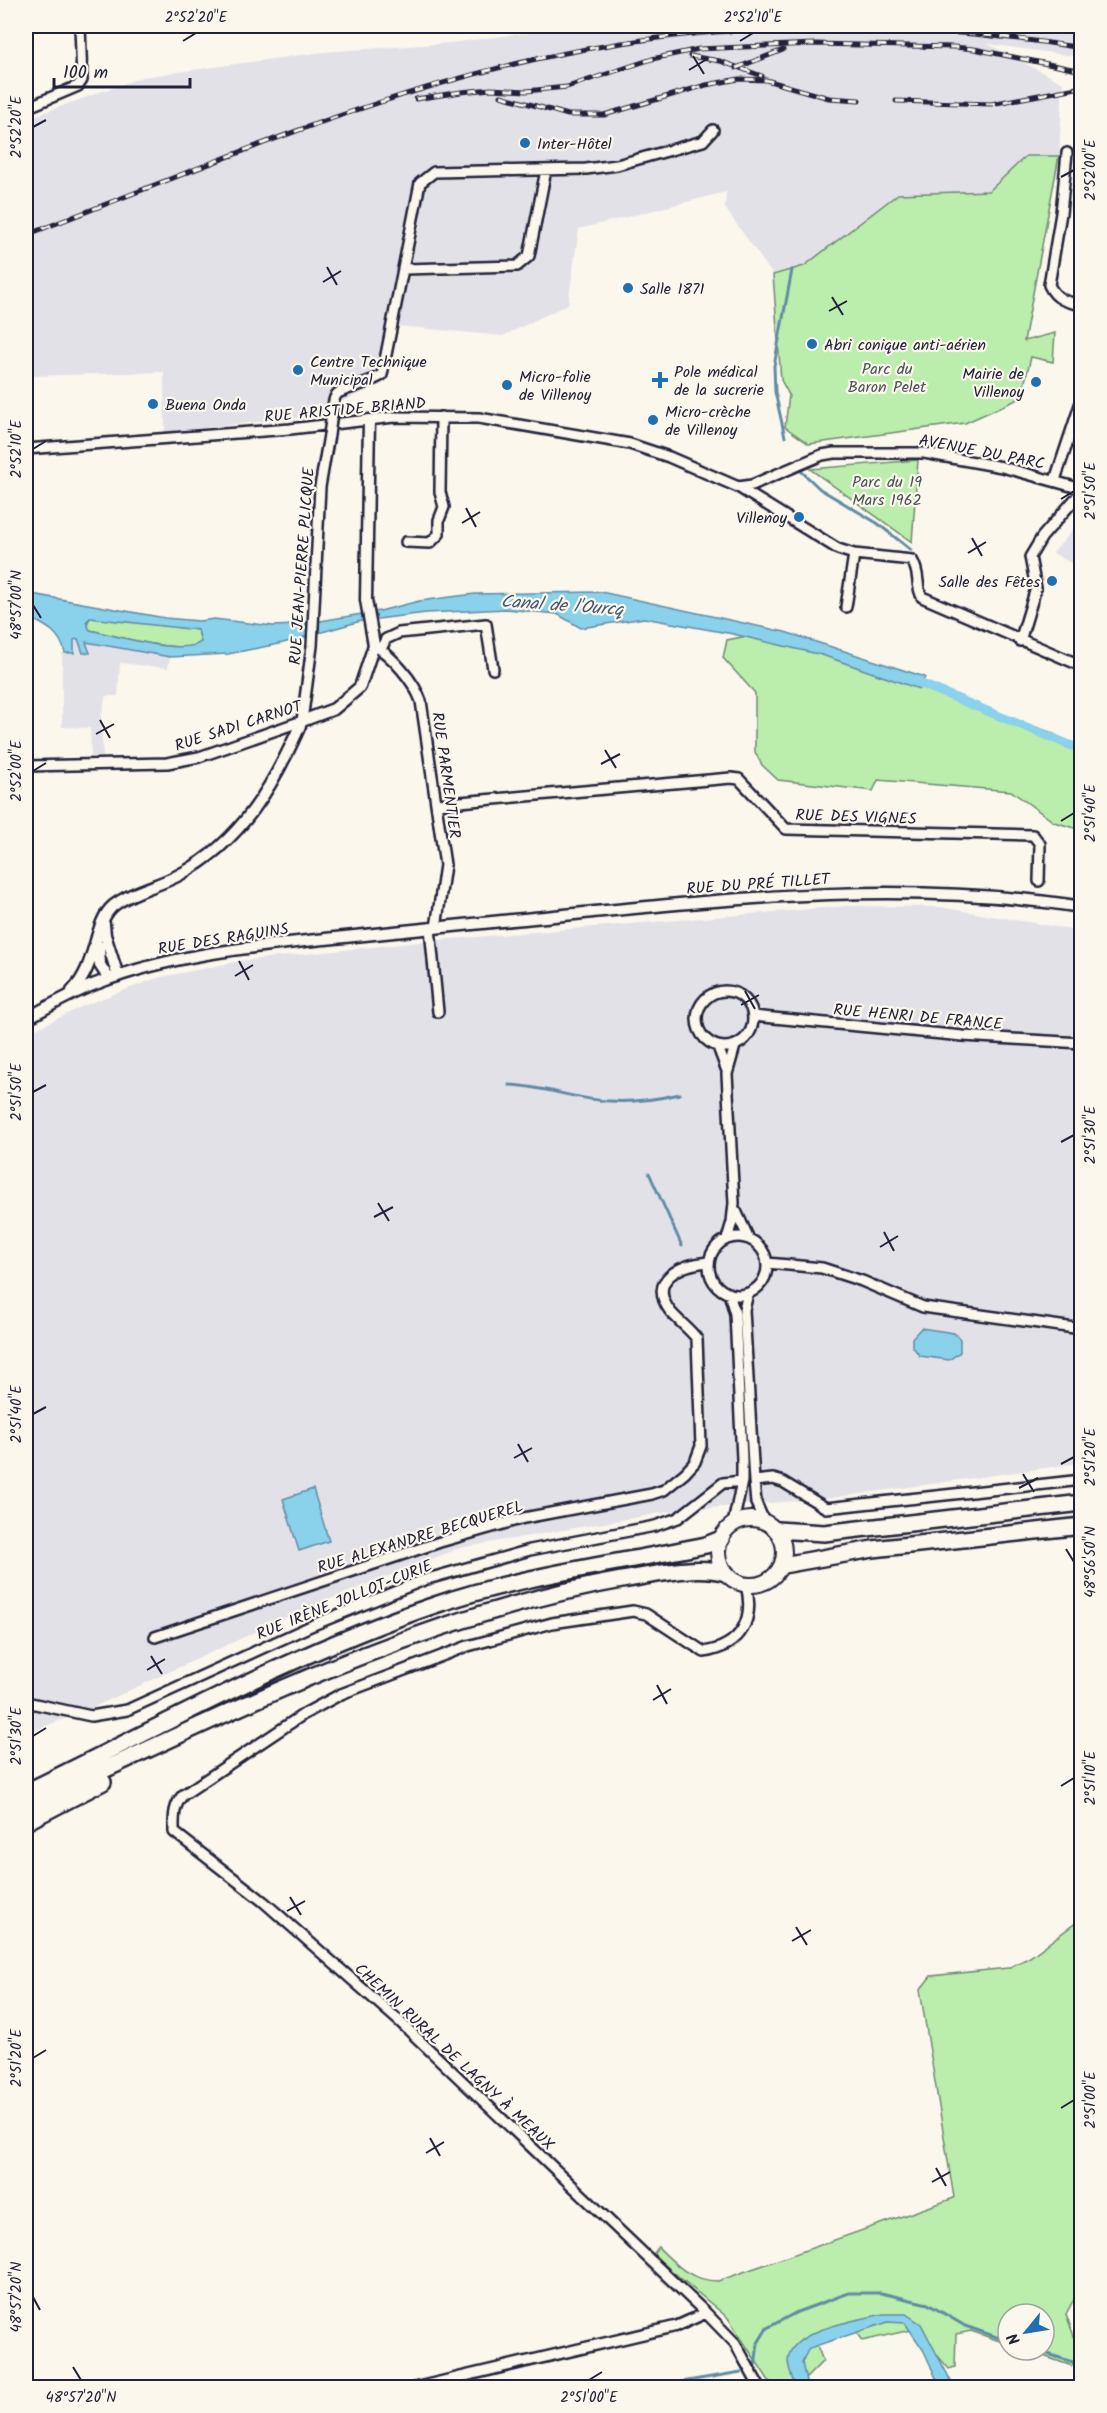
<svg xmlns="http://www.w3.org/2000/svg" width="1107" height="2413" viewBox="0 0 1107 2413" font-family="Kalam,sans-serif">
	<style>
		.built { fill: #e3e1e8 }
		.green { fill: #bbedac; stroke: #6e8874; stroke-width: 1.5 }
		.water { fill: #8ad1eb; stroke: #608ba5; stroke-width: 1.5; fill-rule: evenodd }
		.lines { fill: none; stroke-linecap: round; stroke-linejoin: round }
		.stream { stroke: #608ba5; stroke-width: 3 }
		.canal { stroke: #8ad1eb; stroke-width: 9 }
		.minor-casing { stroke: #22223b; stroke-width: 14 }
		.tertiary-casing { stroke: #22223b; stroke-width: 15 }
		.primary-casing { stroke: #22223b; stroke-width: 18 }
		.trunk-casing { stroke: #22223b; stroke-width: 20 }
		.minor { stroke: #fbf7ec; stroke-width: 9 }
		.tertiary { stroke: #fbf7ec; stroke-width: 10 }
		.primary { stroke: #fbf7ec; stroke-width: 14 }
		.trunk { stroke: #fbf7ec; stroke-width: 15 }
		.rail-casing { stroke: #22223b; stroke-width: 5 }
		.rail { stroke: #fbf7ec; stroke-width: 3; stroke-dasharray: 9; stroke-linecap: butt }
		.minor-bridge-casing { stroke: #22223b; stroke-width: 14; stroke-linecap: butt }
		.minor-bridge { stroke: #fbf7ec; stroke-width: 9 }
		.ticks { fill: none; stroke: #22223b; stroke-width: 2 }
		.poi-dot { fill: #1f6fb2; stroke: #fbf7ec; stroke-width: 2 }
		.labels { text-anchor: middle; stroke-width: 4.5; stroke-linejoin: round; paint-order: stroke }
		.poi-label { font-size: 16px; fill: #22223b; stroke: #fbf7ec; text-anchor: start }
		.park-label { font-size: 16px; fill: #485557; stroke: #fbf7ec }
		.street-label { font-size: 16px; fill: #22223b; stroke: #fbf7ec }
		.water-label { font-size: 18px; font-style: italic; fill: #415770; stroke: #fbf7ec }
		.neatline { fill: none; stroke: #22223b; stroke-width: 2 }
		.ticks-label { font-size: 15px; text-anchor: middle; fill: #22223b }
	</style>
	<rect width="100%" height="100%" fill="#fbf7ec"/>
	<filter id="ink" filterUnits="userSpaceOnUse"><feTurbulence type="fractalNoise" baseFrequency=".0167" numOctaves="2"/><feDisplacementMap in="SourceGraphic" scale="12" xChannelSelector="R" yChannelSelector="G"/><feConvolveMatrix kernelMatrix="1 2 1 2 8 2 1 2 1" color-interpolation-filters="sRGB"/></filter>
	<g filter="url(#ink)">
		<path class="built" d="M576,26H1038L1081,36V57L988,44L1063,83L1059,156H1026L989,191L898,195L804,266L773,275L725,208L726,192L579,229L568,304L503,336L397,326L383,384L305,417L165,432L164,372L31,376L32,441L26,442V119L142,77L323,52L450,43Z
			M1081,520V569L1053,553Z
			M78,639L83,653L86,642L170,657L168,668L120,663L118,696H106L101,716L103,757L91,756L90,728L62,727V653H74V640Z
			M847,906L940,907L1081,931V1463L831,1498L673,1511L460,1548L300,1611L94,1707L26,1734V1034L85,1005L157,978L240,961L438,940Z"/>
		<path class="green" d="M1026,156H1059L1024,341L1055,333L1053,362L1031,357L1021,398L965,423L809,444L785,427L789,395L781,380L773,275L804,266L898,194L989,191Z
			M918,460L912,542L810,469Z
			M90,618L163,624L198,630L201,642C184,656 113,635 90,630L86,626Z
			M757,634L881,672L1050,732L1081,749V830L1054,822L1011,791L878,780L873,791L778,780L762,765L755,752V693L723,658L727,640Z
			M1081,1919L1082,2284L1066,2314L1079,2350L1072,2366L1026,2350H1044V2314H1008V2344L971,2331L956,2334L955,2367L949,2369L915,2329L862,2341L854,2329L815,2340L823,2361L797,2387H773L728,2318L653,2255L658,2247C676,2265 691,2281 718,2281L954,2198L920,1990L931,1976L1008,1968L1030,1957Z"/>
		<path class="water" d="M601,592L785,632L925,677L919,689L822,655L733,634L644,618L581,628L557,614L506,609L426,613L361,621L283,643L228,654L170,657L86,642L90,653H83L78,639L74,640V653H65C60,631 44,625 26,616V593L165,618L199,621L214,619L273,626L296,625L380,611L419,601L475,594ZM90,618L198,630L201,642C183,656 113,635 90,630L86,622Z
			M921,1328L954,1333L960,1339V1352L949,1360L920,1356L912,1346V1338Z
			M313,1489L329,1541L299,1551L283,1499Z
			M884,2314H906L921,2324L954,2387H940L924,2351L905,2323L888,2322L809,2348L802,2362L807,2387H795C793,2380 788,2368 788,2360C790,2329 861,2319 884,2314Z"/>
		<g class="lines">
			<path class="stream" d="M785,437L775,392L774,366L792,270
				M801,471L820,489L877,523L911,550
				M509,1085C544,1086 576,1100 610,1101C634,1103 657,1099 680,1094
				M649,1173L682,1246
				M1035,2350L1082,2365
				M755,2366L758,2343L767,2328L797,2312L849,2293H881L928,2304L965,2326L1008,2341
				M646,2388L747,2371"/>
			<path class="canal" d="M912,680L1082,750"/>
			<defs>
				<path id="minor" d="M26,108L78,86L82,80L80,26
					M1067,153L1061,213L1049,285C1056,300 1067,302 1082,305
					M404,269L517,266L529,256L546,170
					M332,413C333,407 333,398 337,394C341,390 372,382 382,375L420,183L434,172L586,169L617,165L703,141L713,130
					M26,449L290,429L394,417L479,418L630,444L669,457L738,487L838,549L854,554L912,560C921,576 915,583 922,597L1082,666
					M1055,480L1082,399
					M738,487L752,485L822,455L834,453H924L1002,467L1082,489
					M406,542L430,543L439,534V520L444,507L440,492L441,417
					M846,607L854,554
					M1020,641L1036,588L1030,557L1042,537L1082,491
					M374,645C392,656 414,681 421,701L445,865L436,928
					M381,649L386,639L399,633L486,624L493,669
					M26,766L167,763L199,757L302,721L312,646L320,487L329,435
					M437,804L731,778L739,779L786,829L1033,835L1040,844L1039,881
					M430,928L438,1012
					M697 1019a28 28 0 1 1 56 0a28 28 0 1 1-56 0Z
					M753,1016L963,1036L1082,1043
					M718,1047L727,1071
					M736,1211L749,1239
					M709 1266a29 29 0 1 1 58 0a29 29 0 1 1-58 0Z
					M727,1239L732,1222L734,1203L727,1074L735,1046
					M767,1263L822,1268L862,1281L923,1307L1082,1329
					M729,1293L735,1314L742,1459V1481L733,1524
					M748,1293L744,1310L754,1481L756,1503L764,1521
					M754,1481L773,1479L783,1482L826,1508L1082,1480
					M746,1585C755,1620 741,1646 704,1652L646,1614L633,1611L552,1623L468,1646L341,1694L304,1714L183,1795C173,1806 174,1818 174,1832L264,1902L398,2020L706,2313L735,2343L760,2388
					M155,1637L440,1542L524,1518L652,1494L664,1490L685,1473L695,1462L701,1446L697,1339C689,1328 678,1321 670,1311C646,1279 682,1264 709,1262
					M26,1702L91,1716L127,1710L313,1625L424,1580L530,1550L655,1526L678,1518L723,1483L742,1481
					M414,2388L677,2326L706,2313"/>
				<path id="tertiary" d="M104,924L105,935L118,976
					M99,946L100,965L109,979
					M72,991C98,965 93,923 113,906C132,891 159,886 179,875C242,842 275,783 302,721L334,709L360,687L374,645L366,600L369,420
					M26,1019C49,1006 73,992 98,983C170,955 248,947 325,939C387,933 450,926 512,920C702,902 891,877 1082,907"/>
				<path id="primary" d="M718 1552a33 33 0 1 1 66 0a33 33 0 1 1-66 0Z"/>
				<path id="trunk" d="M777,1530L824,1533L1082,1503
					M783,1565L873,1549L1082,1526
					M26,1792C160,1727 293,1653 435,1605C523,1575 616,1564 706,1545L721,1539
					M26,1806C219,1718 411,1617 622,1580C654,1575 695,1564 726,1573
					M26,1822L103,1782"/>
			</defs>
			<use href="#minor" class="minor-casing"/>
			<use href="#tertiary" class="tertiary-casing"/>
			<use href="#primary" class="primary-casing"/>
			<use href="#trunk" class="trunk-casing"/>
			<use href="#minor" class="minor"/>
			<use href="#tertiary" class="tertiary"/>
			<use href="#primary" class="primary"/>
			<use href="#trunk" class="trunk"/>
			<defs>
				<path id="rail" d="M690,56L720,61L762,76
					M736,68L783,50
					M501,96L568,115H604L706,85L739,79L766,80L829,98L859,100
					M416,99L461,92L491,89L526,91L567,87L652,59L699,49L814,44L954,47L974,49L1082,71
					M896,101L991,104L1082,87
					M26,235C192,172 358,99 532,60C714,19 898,18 1082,48"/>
			</defs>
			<use href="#rail" class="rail-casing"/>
			<use href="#rail" class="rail"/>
			<defs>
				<path id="minor-bridge" d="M329,435L332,413"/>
			</defs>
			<use href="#minor-bridge" class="minor-bridge-casing"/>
			<use href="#minor-bridge" class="minor-bridge"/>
		</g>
	</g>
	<path class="ticks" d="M183,41L196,33M740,41L753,33M693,56L704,74M689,70L707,59M33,127L46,120M1061,177L1074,170M327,267L337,285M323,282L341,271M832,297L843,315M829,311L847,301M33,449L46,441M1061,499L1074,491M466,508L476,527M462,523L480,512M972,538L982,556M968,553L986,542M33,605L41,618M100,720L110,738M96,734L114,724M605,750L616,768M601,764L620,754M33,771L46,763M1061,821L1074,813M239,961L249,980M235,976L253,965M745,991L755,1009M741,1005L759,995M33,1092L46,1085M1061,1142L1074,1135M378,1203L389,1221M374,1217L393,1207M884,1232L894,1251M880,1247L898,1236M33,1414L46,1407M518,1444L528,1462M514,1458L532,1448M1061,1464L1074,1457M1023,1474L1034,1492M1019,1488L1038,1478M1066,1549L1074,1562M151,1656L162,1674M147,1670L165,1659M657,1685L667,1704M653,1700L671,1689M33,1736L46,1728M1061,1786L1074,1778M290,1897L301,1915M287,1911L305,1901M796,1927L807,1945M792,1941L811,1930M33,2058L46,2050M1061,2108L1074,2100M430,2138L440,2156M426,2153L444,2142M936,2168L946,2186M932,2182L950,2172M33,2297L40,2310M73,2367L81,2380M589,2380L602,2372"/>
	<g class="poi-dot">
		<circle cx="525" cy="143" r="6"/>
		<circle cx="628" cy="288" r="6"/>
		<circle cx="812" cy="344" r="6"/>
		<circle cx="298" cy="370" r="6"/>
		<path d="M657 371h6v6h6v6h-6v6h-6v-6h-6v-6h6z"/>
		<circle cx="1036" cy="382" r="6"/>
		<circle cx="507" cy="385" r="6"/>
		<circle cx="153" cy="404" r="6"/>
		<circle cx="653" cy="420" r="6"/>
		<circle cx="799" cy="517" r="6"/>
		<circle cx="1052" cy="581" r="6"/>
	</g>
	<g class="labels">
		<g class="poi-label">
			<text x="537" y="149">Inter-Hôtel</text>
			<text x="640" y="294">Salle 1871</text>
			<text x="824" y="350">Abri conique anti-aérien</text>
			<text x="310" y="367">Centre Technique<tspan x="310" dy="18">Municipal</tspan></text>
			<text x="674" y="377">Pole médical<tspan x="674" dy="18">de la sucrerie</tspan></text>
			<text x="1024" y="379" text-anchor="end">Mairie de<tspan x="1024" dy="18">Villenoy</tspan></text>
			<text x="519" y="382">Micro-folie<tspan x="519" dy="18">de Villenoy</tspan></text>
			<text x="165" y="410">Buena Onda</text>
			<text x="665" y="417">Micro-crèche<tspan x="665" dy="18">de Villenoy</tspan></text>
			<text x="787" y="523" text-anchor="end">Villenoy</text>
			<text x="1040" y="587" text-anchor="end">Salle des Fêtes</text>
		</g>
		<g class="park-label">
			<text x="887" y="374">Parc du<tspan x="887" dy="18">Baron Pelet</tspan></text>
			<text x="887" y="487">Parc du 19<tspan x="887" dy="18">Mars 1962</tspan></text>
		</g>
		<g class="street-label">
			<text transform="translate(345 409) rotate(-5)" y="6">RUE ARISTIDE BRIAND</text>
			<text transform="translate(982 451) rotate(11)" y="6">AVENUE DU PARC</text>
			<text transform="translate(301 566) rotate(-86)" y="6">RUE JEAN-PIERRE PLICQUE</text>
			<text transform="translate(238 725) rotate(-18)" y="6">RUE SADI CARNOT</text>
			<text transform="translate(447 775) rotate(82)" y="6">RUE PARMENTIER</text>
			<text transform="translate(856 816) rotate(2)" y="6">RUE DES VIGNES</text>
			<text transform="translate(758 883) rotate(-4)" y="6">RUE DU PRÉ TILLET</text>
			<text transform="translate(223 938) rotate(-9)" y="6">RUE DES RAGUINS</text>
			<text transform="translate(918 1016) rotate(5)" y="6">RUE HENRI DE FRANCE</text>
			<text transform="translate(420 1536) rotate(-17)" y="6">RUE ALEXANDRE BECQUEREL</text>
			<text transform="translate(344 1599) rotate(-22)" y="6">RUE IRÈNE JOLLOT-CURIE</text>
			<text transform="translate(455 2056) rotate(43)" y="6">CHEMIN RURAL DE LAGNY À MEAUX</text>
		</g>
		<g class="water-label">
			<text transform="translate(562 605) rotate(4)" y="6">Canal de l'Ourcq</text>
		</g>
	</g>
	<rect width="1107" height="2413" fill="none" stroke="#fbf7ec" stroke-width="66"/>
	<g transform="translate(1026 2332) rotate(240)"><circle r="28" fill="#fbf7ec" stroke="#a4a2a5" stroke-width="1.5"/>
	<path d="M0-4.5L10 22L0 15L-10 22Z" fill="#1f6fb2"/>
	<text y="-9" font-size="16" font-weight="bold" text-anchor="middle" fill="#22223b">N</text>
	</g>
	<path d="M54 78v9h136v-9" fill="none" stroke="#22223b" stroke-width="3"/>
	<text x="63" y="78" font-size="18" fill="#22223b" stroke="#fbf7ec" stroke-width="4.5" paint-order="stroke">100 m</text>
	<rect x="33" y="33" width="1041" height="2347" class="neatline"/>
	<g class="ticks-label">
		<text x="196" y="22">2°52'20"E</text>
		<text x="753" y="22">2°52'10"E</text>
		<text transform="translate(16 127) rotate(-90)" y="5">2°52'20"E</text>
		<text transform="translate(1090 170) rotate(-90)" y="5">2°52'00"E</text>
		<text transform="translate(16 449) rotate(-90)" y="5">2°52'10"E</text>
		<text transform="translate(1090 491) rotate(-90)" y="5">2°51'50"E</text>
		<text transform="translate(16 605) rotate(-90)" y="5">48°57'00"N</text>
		<text transform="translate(16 771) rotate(-90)" y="5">2°52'00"E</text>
		<text transform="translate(1090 813) rotate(-90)" y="5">2°51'40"E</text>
		<text transform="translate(16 1092) rotate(-90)" y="5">2°51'50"E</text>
		<text transform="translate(1090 1135) rotate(-90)" y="5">2°51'30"E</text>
		<text transform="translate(16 1414) rotate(-90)" y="5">2°51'40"E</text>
		<text transform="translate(1090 1457) rotate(-90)" y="5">2°51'20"E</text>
		<text transform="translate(1090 1562) rotate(-90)" y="5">48°56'50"N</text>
		<text transform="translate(16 1736) rotate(-90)" y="5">2°51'30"E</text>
		<text transform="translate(1090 1778) rotate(-90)" y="5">2°51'10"E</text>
		<text transform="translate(16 2058) rotate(-90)" y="5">2°51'20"E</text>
		<text transform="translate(1090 2100) rotate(-90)" y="5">2°51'00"E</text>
		<text transform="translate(16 2297) rotate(-90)" y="5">48°57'20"N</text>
		<text x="81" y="2402">48°57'20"N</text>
		<text x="589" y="2402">2°51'00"E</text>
	</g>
</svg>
